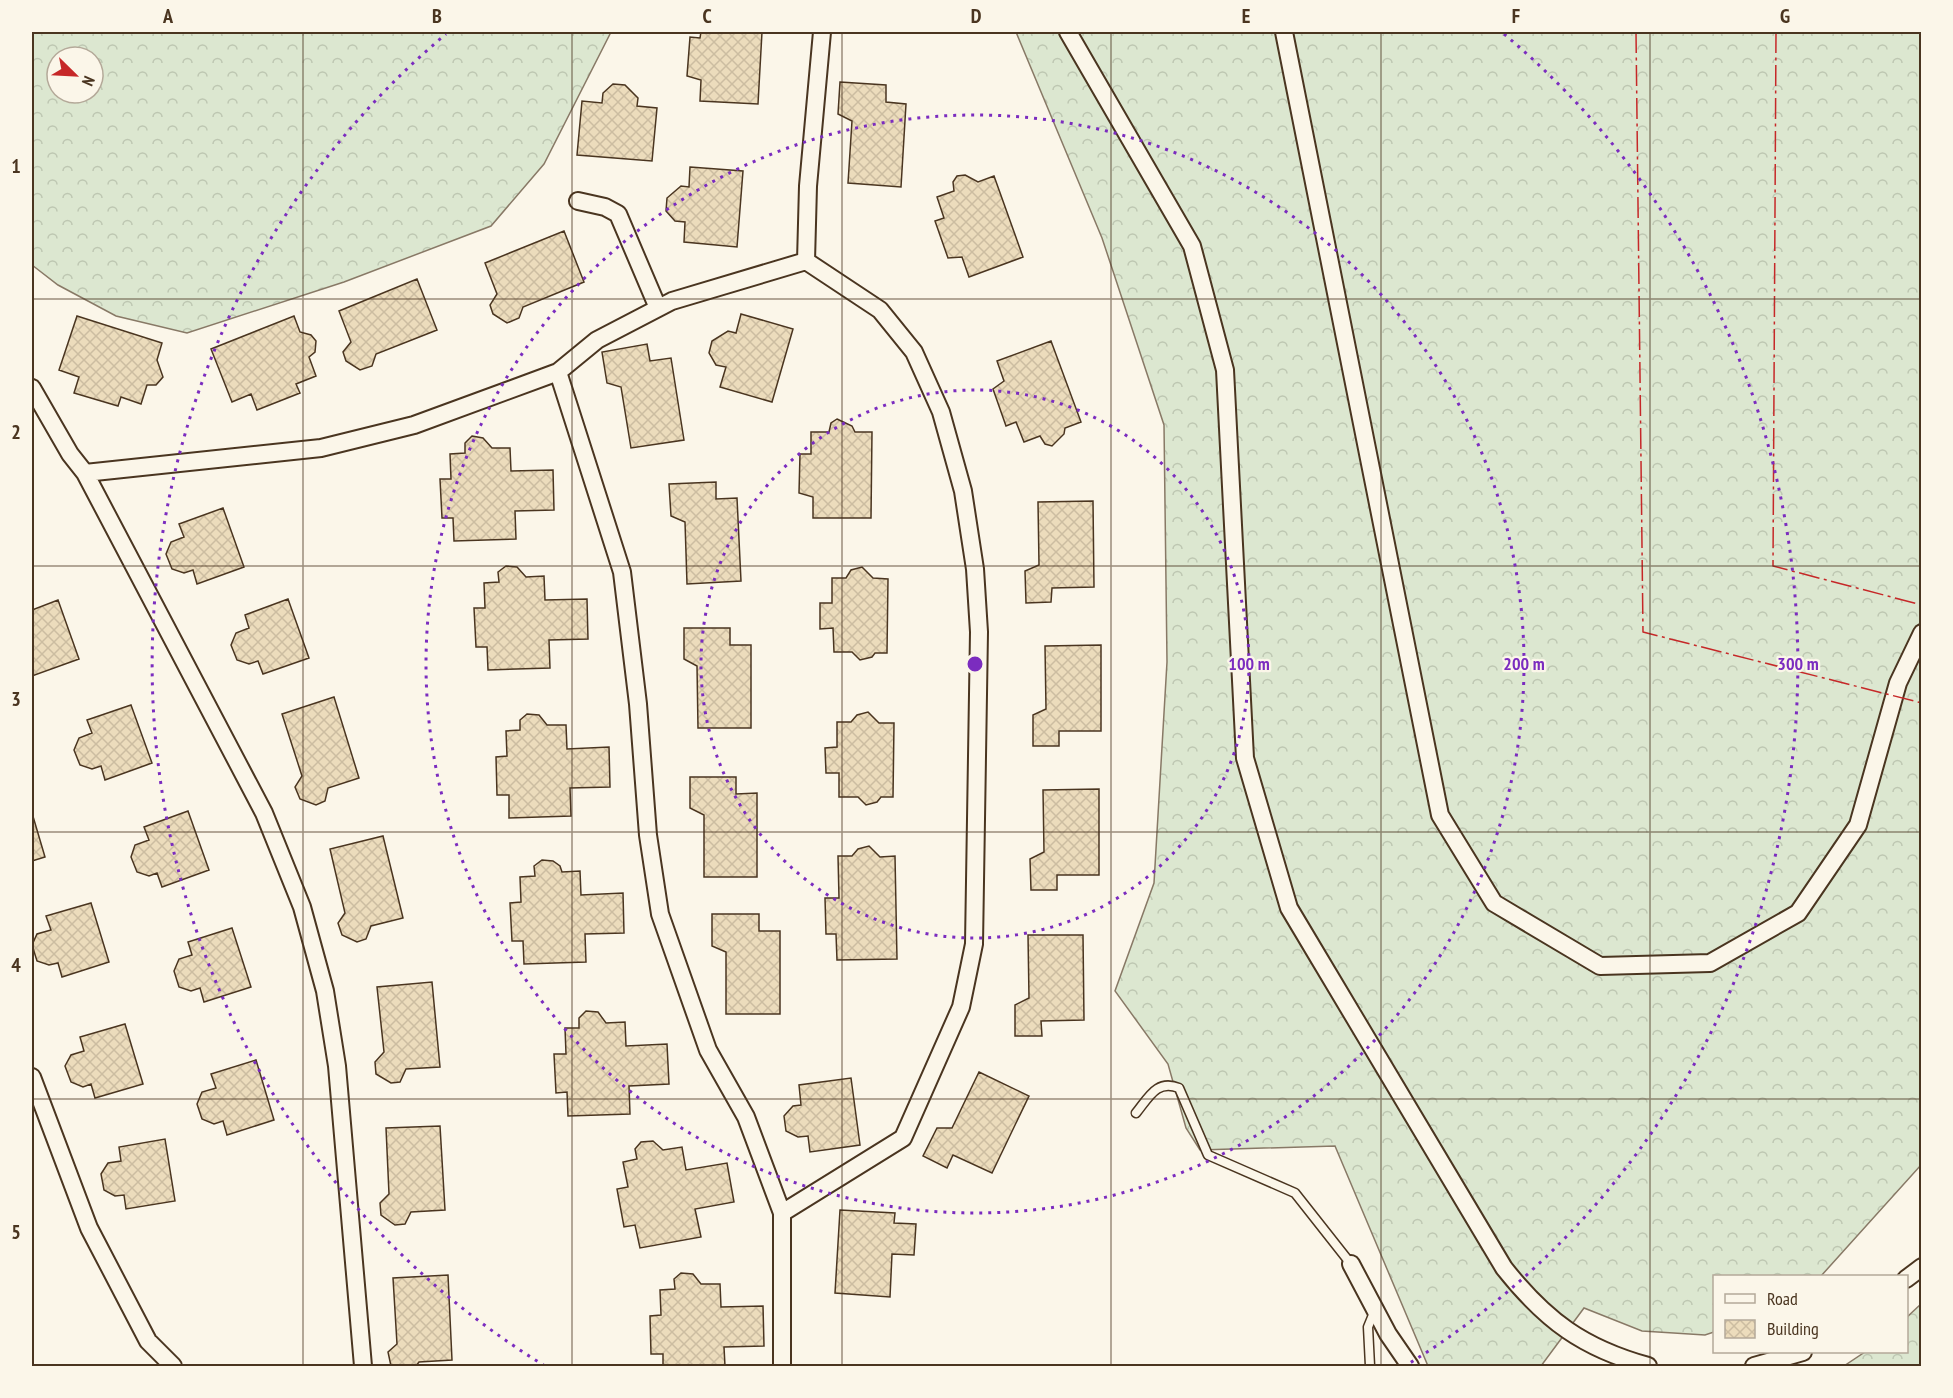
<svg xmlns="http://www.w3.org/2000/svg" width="1953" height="1398" viewBox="0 0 1953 1398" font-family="'PT Sans Narrow',sans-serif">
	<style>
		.forest { fill: url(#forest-crowns); stroke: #887966; stroke-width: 1.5; fill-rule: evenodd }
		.building { fill: url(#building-cross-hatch); stroke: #4a3520; stroke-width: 1.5 }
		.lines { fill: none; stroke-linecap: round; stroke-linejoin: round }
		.lane-casing { stroke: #4a3520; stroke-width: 11 }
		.street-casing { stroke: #4a3520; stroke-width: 20 }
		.lane { stroke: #fbf6e9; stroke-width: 8 }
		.street { stroke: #fbf6e9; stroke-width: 16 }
		.power { stroke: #c62828; stroke-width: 1.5; stroke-dasharray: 21 4.5 3 4.5; stroke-linecap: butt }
		.grid { fill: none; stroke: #4a3520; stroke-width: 1.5; stroke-opacity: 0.55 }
		.ring { fill: none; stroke: #7b2cbf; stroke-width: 3; stroke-dasharray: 3 6 }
		.centre { fill: #7b2cbf; stroke: #fbf6e9; stroke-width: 3 }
		.ring-label { font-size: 18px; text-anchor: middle; font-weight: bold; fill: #7b2cbf; stroke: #fbf6e9; stroke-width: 4.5; stroke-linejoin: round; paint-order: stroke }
		.neatline { fill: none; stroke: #4a3520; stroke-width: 2 }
		.grid-label { font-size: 20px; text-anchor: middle; font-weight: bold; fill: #4a3520 }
	</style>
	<defs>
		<pattern id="forest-crowns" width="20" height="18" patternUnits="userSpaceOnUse" patternTransform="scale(1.5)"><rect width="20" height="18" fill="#dce7d0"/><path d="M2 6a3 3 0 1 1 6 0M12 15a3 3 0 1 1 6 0" fill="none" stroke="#bec7b2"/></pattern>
		<pattern id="building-cross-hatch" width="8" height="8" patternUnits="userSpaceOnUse" patternTransform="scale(1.5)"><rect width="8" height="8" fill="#ecdcbc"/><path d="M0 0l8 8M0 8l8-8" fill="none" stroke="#ccbda1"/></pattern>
	</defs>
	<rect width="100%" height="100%" fill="#fbf6e9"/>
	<path class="forest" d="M32,32H611L544,164L491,226L344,282L187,333L116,316L58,285L32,265ZM57,57H93V93H57Z
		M1016,32H1921V1165L1821,1276H1714V1332L1705,1335L1642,1331L1584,1308L1541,1366H1428L1335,1146L1200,1150L1186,1128L1168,1064L1115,991L1154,883L1167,662L1164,425L1102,238Z
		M1921,1304V1366H1844L1865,1352H1906L1907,1317Z"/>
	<path class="building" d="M701,32H762L758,104L700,101L701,80L687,76L690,37L700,38Z
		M840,82L886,85V102L906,104L901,187L848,183L852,121L838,114Z
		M613,84L625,85L638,98L637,106L657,108L652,161L577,155L582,101L602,103L603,93Z
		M690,167L743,171L737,247L684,242L685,222L675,221L666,211L667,198L681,186L689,187Z
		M965,175L978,182L994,176L1023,257L969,277L962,257L948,258L935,221L944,218L937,197L954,191L953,182L957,176Z
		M564,231L584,282L523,307L519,318L507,323L493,314L490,305L497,294L485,263Z
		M417,279L437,330L376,354L372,366L360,370L346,361L343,352L351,342L339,311Z
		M741,314L793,329L772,402L720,387L726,367L716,365L709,353L712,341L728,331L736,333Z
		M77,316L162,343L157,360L163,377L156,385H147L141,404L121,397L118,406L74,393L79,377L59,370Z
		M294,316L300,332L311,335L316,341L315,352L309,357L316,376L296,384L300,393L257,410L251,394L232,402L211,349Z
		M1051,341L1081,422L1065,428L1064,434L1052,446L1045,444L1040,436L1024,442L1016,422L1006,426L993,389L1004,381L997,361Z
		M647,344L650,361L671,358L684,440L631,448L621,387L607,383L602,352Z
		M837,419L852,426L855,432H872L871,518H813V497L799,493L800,454H811V432H829L831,423Z
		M472,436L483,438L492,448H510L511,471L553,470L554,510L515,511L516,539L454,541L453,518H442L440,479H451L450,454L465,453V443Z
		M716,482V499L737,498L741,581L687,584L685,522L671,516L669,484Z
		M1093,501L1094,587L1052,588L1051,602L1026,603L1025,571L1039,565L1038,502Z
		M223,508L244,567L197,584L193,570L184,573L172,569L166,554L171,542L184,537L179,524Z
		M506,566L517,567L526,577L544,576L545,600L587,599L588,639L549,640L550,668L488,670L487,647H476L474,608H485L484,583L499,582L498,572Z
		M862,567L873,578L888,579L887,653H875L872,657L860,660L852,652H834L833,628L820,629V603H832V578H846L851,570Z
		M288,599L309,658L263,674L258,661L249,664L237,660L231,645L236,633L249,628L245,615Z
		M58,600L79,659L32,676V610Z
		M684,628H730V645H751V728H698L697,666L684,659Z
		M1101,645V731H1059V746H1033V715L1046,709L1045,646Z
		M334,697L359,778L328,788L325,801L316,805L300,799L295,787L302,776L282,714Z
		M131,705L152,763L105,780L101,766L92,769L80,765L74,750L79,738L92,733L87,720Z
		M868,712L879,723H894L893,797H881L877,802L866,805L858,797H839V773H826L825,748L837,747V722H851L857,715Z
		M527,714L539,715L547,725H566L567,749L609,747L610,787L570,788L571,816L509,818V795H497L496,757L507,756L506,731L520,730V720Z
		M690,777H736V794L757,793V877H704V815L690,808Z
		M1099,789V875H1057V890H1031L1030,859L1044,852L1043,790Z
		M188,811L209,870L162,887L157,873L149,876L137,872L131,857L135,845L149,840L144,827Z
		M32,813L45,857L32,861Z
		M383,836L403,918L371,926L366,939L357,942L342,935L338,923L345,913L330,849Z
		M869,846L880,857L895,856L897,959L837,960L836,934H826L825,898H839L838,856H852L858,849Z
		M542,860L553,861L560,866L562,872L580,871L581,895L623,893L624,933L585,934L586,962L524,964L523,941H512L510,903L521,902L520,877L535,876L534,866Z
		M91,903L109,962L62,977L58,963L49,965L37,961L32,945L37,934L51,930L46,916Z
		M712,914H759V931H780V1014H726V952L712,946Z
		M232,928L251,987L204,1002L200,988L191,991L179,987L174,971L179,959L192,955L188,942Z
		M1028,935H1083L1084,1020L1041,1021L1042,1036H1015V1005L1029,998Z
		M432,982L440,1067L406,1069L400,1082L391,1083L376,1074L375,1062L384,1052L377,987Z
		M586,1011L598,1012L606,1023L625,1022L626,1046L667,1044L669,1084L629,1086L630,1114L568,1116L567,1092L556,1093L554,1054H566L565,1028H579V1018Z
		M125,1024L143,1084L95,1098L91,1084L83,1087L71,1082L65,1066L71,1055L84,1051L80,1037Z
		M256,1060L274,1120L227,1135L223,1121L214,1124L202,1119L197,1104L202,1092L216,1088L211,1074Z
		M979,1072L1029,1096L992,1173L953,1155L947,1168L923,1156L937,1128H952Z
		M851,1078L860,1145L810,1152L808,1136L798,1137L786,1131L784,1116L793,1106L801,1105L799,1085Z
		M440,1126L445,1210L411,1212L405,1224L395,1225L381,1215L380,1203L389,1194L386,1128Z
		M165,1139L175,1201L126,1209L124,1195L115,1196L104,1190L101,1174L108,1163L121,1161L119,1147Z
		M653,1141L663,1150L682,1147L686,1170L727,1163L734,1202L695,1209L701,1237L640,1248L635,1225L624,1227L617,1189L628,1187L623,1162L637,1159L635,1149L641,1142Z
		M840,1210L895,1213L894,1223L916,1224L914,1255L892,1254L890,1297L835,1293Z
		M681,1273L693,1274L701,1284H720L721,1307L763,1306L764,1346L724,1347L725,1366H663V1354H651L650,1316L661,1315L660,1290L675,1289L674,1279Z
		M448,1275L452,1360L419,1362L416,1366H391L388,1352L397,1344L393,1278Z"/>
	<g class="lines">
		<defs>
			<path id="lane" d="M1136,1113C1149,1097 1157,1079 1179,1088L1208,1155L1295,1193L1351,1264
				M1370,1366L1368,1327L1375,1310"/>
			<path id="street" d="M1068,32L1192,246L1225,370L1245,758L1289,908L1504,1268C1546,1321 1583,1348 1648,1366
				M1284,32L1440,815L1494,903L1600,966L1710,963L1798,913L1858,825L1898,683L1922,633
				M578,201L605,207L618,214L658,308
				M806,261L808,186L822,32
				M558,372L622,572L638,704L648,835L660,914L708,1050L746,1117L782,1213V1366
				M32,388L70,454L85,473L264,813L302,907L325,991L337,1066L363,1366
				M85,473L321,448L414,425L558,372L597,340L672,301L806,261L880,310L914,352L941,412L963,491L975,569L979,632L974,944L961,1007L903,1138L782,1213
				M32,1077L89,1228L148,1341L173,1366
				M1351,1264L1388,1334L1410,1366
				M1906,1279L1922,1267
				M1754,1366L1803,1352"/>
		</defs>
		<use href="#lane" class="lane-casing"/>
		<use href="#street" class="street-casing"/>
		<use href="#lane" class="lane"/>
		<use href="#street" class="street"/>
		<path class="power" d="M1636,32L1643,632L1922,703
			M1776,32L1773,566L1922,605"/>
	</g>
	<path class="grid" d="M303,32V1366M572,32V1366M842,32V1366M1111,32V1366M1381,32V1366M1650,32V1366M32,299H1922M32,566H1922M32,832H1922M32,1099H1922"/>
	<g class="ring">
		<circle cx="975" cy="664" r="274"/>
		<circle cx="975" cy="664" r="549"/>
		<path d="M545 1366A823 823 0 0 1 446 34M1504 34A823 823 0 0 1 1405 1366"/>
	</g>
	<circle cx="975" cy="664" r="9" class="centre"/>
	<g class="ring-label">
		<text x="1249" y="670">100 m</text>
		<text x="1524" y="670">200 m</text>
		<text x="1798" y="670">300 m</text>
	</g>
	<rect width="1953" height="1398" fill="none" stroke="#fbf6e9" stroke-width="66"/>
	<rect x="1713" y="1275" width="195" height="78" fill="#fbf6e9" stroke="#b4a999" stroke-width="1.5"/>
	<rect x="1725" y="1294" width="30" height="9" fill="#fbf6e9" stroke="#b4a999" stroke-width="1.5"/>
	<text x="1767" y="1305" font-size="18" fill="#4a3520">Road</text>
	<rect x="1725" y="1320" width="30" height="18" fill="url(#building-cross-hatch)" stroke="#b4a999" stroke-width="1.5"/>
	<text x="1767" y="1335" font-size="18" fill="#4a3520">Building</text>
	<g transform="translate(75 75) rotate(114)"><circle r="28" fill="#fbf6e9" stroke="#b4a999" stroke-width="1.5"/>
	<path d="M0-4.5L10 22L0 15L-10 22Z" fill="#c62828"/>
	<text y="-9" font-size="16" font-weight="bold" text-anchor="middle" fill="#4a3520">N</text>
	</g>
	<rect x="33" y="33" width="1887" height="1332" class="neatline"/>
	<g class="grid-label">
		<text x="168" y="23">A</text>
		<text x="437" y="23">B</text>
		<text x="707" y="23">C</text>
		<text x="976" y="23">D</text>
		<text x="1246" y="23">E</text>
		<text x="1516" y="23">F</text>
		<text x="1785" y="23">G</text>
		<text x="16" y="173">1</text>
		<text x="16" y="439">2</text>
		<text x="16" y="706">3</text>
		<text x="16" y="972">4</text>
		<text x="16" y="1239">5</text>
	</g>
</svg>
